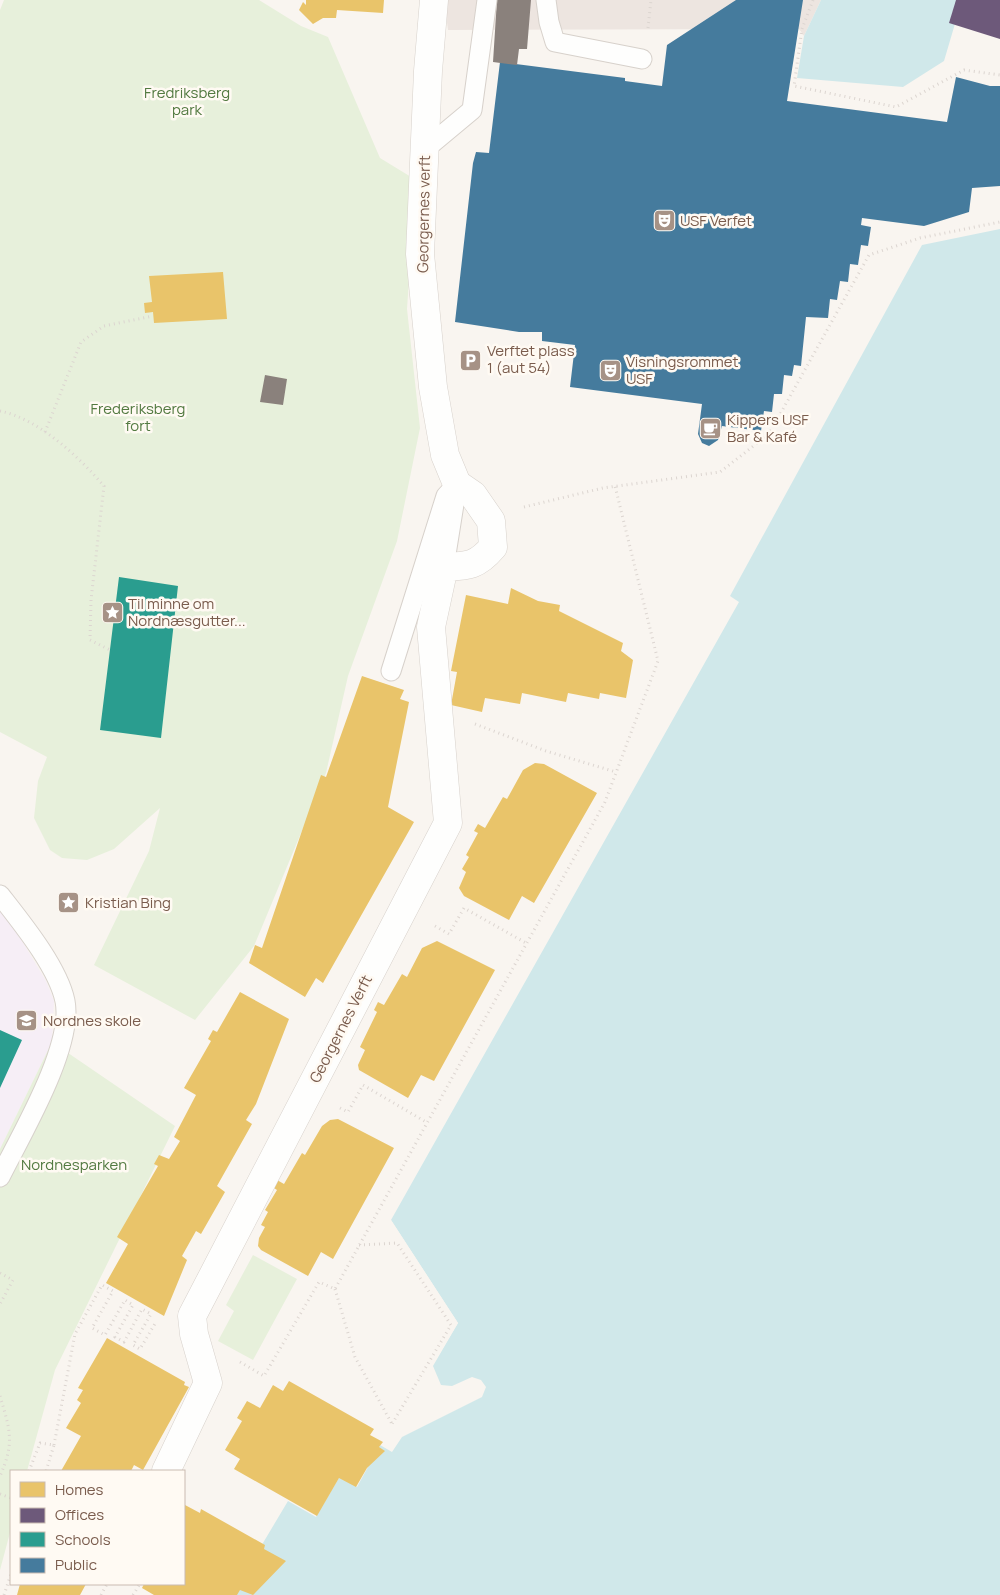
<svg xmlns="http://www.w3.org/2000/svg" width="1000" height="1595" viewBox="0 0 1000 1595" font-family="Manrope,sans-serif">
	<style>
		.industrial { fill: #ede5e0 }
		.education { fill: #f6eef6 }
		.green { fill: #e7f0db }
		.water { fill: #d0e8ea }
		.pier { fill: #f9f5f0 }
		.homes { fill: #e9c46a }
		.offices { fill: #6d597a }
		.schools { fill: #2a9d8f }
		.public { fill: #457b9d }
		.industry { fill: #8a817c }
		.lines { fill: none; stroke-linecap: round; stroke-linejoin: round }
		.service-casing { stroke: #d7d1cb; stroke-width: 21 }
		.minor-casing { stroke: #d7d1cb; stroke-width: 29 }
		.path { stroke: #dcd5d0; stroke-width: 3; stroke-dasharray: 1 4; stroke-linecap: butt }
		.service { stroke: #fefefd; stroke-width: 19 }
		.minor { stroke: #fefefd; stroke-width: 28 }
		.labels { text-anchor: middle; stroke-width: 5; stroke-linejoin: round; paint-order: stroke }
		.park-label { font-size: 15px; fill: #537a41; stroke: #fffaf3 }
		.street-label { font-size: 15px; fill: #7a5c4d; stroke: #fffaf3 }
		.poi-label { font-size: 15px; fill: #7a5c4d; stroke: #fffaf3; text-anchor: start }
	</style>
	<rect width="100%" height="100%" fill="#f9f5f0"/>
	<path class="industrial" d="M444,0H821L804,36L799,29L448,30Z"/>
	<path class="education" d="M0,911L19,936L46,981L54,1001L52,1042L0,1149Z"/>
	<path class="green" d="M4,0H259L301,26L328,37L380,158L416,180L407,309L420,428L397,541L348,676L326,773L254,946L195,1020L94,965L149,851L160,808L114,849L87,860L62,858L50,850L34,818L38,781L47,757L0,732V10Z
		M52,1042L175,1126L55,1370L27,1471H11V1529L0,1570V1149Z
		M253,1255L297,1279L253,1360L218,1341L234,1311L226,1305Z"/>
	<path class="water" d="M821,0H962L944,61L903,87L797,78L804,36Z
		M1000,229V1595H232L288,1501L316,1517L340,1476L357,1487L380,1445L392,1452L402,1437L482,1397L486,1387L481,1380L472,1377L452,1386L441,1385L433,1366L458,1323L391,1220L739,602L730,596L922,245Z"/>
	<path class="pier" d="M391,1220L458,1323L431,1368L430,1364L455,1323L389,1222Z"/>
	<path class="homes" d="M306,0H384L383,13L337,10L336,18H323L313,24L299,10L303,2L306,5Z
		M223,272L227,319L154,323L153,312L145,313L144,303L152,302L149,276Z
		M511,588L538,601L560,605L559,611L623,643L621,651L633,660L626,698L600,693L599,699L568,693L566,702L522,693L520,704L485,698L482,712L451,705L457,672L451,671L466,595L508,604Z
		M362,676L404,690L400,699L409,702L388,807L414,822L323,983L316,978L305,997L249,963L255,945L262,948L321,775L326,777Z
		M535,763L544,764L597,793L534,903L522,896L509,920L464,896L459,888L466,872L462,869L469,857L466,855L478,833L474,831L478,824L485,828L503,797L507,799L523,770Z
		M437,941L495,970L434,1081L421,1075L408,1098L359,1070L358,1065L365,1050L360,1047L377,1012L374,1010L378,1002L384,1005L402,974L407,977L422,948Z
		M240,992L289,1019L256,1104L246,1120L252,1124L217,1186L225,1192L201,1234L196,1231L182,1256L187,1260L164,1316L106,1283L128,1244L117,1237L158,1166L154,1164L159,1155L169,1159L180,1141L174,1137L196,1095L184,1088L211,1041L208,1039L213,1030L217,1032Z
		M338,1119L394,1148L333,1259L321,1252L308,1276L261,1250L258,1246L259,1238L265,1227L261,1225L268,1212L265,1210L277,1190L274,1188L277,1180L284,1184L302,1153L305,1155L322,1126L330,1120Z
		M107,1338L185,1382L184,1385L189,1387L143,1470L134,1465L131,1471H61L81,1436L66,1428L81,1403L77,1400L83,1390L78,1388Z
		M289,1381L374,1429L370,1435L383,1442L379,1447L385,1451L367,1468L356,1487L339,1478L317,1516L234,1469L240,1459L225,1450L242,1421L237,1418L247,1401L260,1408L273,1385L283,1391Z
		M185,1505L200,1513L201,1509L265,1545L264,1549L286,1561L253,1595L240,1590L237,1595H154L142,1588L144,1584H184Z
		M20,1584H86L80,1595H17Z"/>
	<path class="offices" d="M956,0H1000V39L949,23Z"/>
	<path class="schools" d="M119,577L178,586L161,738L100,730Z
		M0,1030L22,1040L0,1088Z"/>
	<path class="public" d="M736,0H803L787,101L947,122L956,77L990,86H1000V186L972,188L969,212L924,226L862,218L861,225L871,227L868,246L861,245L858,265L850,264L848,282L840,281L837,300L830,299L828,318L806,317L801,366L794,365L792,376L784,375L782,394H774L772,412L764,411L761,431L722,426L718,440L709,446L702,443L698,434L702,404L570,387L575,345L542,341V332H519L455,322L473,163L476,152L489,153L500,62L625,78V81L662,86L667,45Z"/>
	<path class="industry" d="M497,0H531L527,49H519L517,65L493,62Z
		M265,375L287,379L283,405L260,402Z"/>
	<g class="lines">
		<defs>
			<path id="service" d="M546,0L549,22L555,42L642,59
				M424,150L472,110L487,0
				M444,567L455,498
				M391,671L446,496L457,484
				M0,895C21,922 58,967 65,1001C74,1046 21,1135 0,1177"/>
			<path id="minor" d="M166,1471L208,1383L194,1334L192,1316L448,823L431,627L444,567C468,566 477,566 493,547L491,521L473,495L457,484L445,455L433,387L420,254L428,71L434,0"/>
		</defs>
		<use href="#service" class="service-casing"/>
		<use href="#minor" class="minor-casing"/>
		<path class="path" d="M813,0L802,29L794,86L896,107L964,70L1000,75
			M648,28L651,0
			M0,411C39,419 79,457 104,486L91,600L90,640L110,650
			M45,432L81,342L104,326L153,316
			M524,507L603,488L720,472L769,434L869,255L920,238L1000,222
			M475,724L546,751L616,772
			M435,926L449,934L464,908L526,943
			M340,1108L348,1112L363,1085L426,1122
			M359,1245L397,1243L451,1325L392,1424
			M0,1273L13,1280L0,1304
			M335,1289L355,1357L392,1424
			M240,1362L264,1376L319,1282L335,1289L605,802L658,661L615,486
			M0,1396C10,1430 15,1442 0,1476
			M54,1445L75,1334L102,1285L113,1291L92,1328L105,1335L125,1300L133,1305L115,1337L124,1342L142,1309L151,1314L133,1345L140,1349L156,1322
			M29,1471L40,1443L54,1445L46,1471
			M0,1494L11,1498
			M4,1595L11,1574
			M101,1595L107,1584
			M133,1595L140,1584"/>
		<use href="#service" class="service"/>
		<use href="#minor" class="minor"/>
	</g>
	<defs>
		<symbol id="theatre-square" viewBox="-11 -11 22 22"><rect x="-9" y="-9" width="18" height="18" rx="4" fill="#a69286" stroke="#fffaf3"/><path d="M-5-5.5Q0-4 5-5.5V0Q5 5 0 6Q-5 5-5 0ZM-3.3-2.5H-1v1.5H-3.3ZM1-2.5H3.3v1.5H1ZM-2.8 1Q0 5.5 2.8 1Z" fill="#fff"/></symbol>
		<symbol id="parking-square" viewBox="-11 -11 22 22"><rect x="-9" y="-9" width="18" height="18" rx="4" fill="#a69286" stroke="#fffaf3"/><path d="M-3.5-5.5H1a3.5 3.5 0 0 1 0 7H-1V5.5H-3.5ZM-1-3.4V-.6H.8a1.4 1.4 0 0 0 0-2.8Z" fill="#fff"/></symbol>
		<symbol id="cafe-square" viewBox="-11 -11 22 22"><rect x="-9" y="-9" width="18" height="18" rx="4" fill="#a69286" stroke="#fffaf3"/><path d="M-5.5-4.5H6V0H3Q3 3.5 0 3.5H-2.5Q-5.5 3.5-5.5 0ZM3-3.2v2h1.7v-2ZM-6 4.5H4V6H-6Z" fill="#fff"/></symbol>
		<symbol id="sight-square" viewBox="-11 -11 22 22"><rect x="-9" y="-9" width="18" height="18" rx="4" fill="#a69286" stroke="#fffaf3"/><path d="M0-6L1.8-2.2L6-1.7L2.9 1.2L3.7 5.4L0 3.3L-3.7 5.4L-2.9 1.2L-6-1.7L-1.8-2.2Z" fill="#fff"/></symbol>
		<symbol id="school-square" viewBox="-11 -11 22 22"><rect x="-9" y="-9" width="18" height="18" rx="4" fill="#a69286" stroke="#fffaf3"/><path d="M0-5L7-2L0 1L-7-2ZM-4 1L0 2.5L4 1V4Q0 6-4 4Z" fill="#fff"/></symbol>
	</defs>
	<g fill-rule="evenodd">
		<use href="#theatre-square" x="652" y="208" width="25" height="25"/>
		<use href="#parking-square" x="458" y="348" width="25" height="25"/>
		<use href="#theatre-square" x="598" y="358" width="25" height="25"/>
		<use href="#cafe-square" x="698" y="416" width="25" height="25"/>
		<use href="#sight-square" x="100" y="600" width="25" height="25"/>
		<use href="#sight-square" x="56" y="890" width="25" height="25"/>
		<use href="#school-square" x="14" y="1008" width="25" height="25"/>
	</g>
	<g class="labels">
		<g class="park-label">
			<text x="187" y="98">Fredriksberg<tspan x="187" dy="17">park</tspan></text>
			<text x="138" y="414">Frederiksberg<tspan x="138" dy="17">fort</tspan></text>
			<text x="74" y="1170">Nordnesparken</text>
		</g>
		<g class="street-label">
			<text transform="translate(424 214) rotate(-89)" y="5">Georgernes verft</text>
			<text transform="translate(341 1029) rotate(-63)" y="5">Georgernes Verft</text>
		</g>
		<g class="poi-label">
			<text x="680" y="226">USF Verfet</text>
			<text x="487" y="356">Verftet plass<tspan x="487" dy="17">1 (aut 54)</tspan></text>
			<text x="626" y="367">Visningsrommet<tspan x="626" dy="17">USF</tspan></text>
			<text x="727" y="425">Kippers USF<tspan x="727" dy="17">Bar &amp; Kafé</tspan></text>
			<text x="128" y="609">Til minne om<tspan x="128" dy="17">Nordnæsgutter...</tspan></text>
			<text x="85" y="908">Kristian Bing</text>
			<text x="43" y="1026">Nordnes skole</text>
		</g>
	</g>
	<rect x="10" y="1470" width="175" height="115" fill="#fffaf3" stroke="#cabbb1"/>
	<rect x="20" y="1482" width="25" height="15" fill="#e9c46a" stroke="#cabbb1"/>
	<text x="55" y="1495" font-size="15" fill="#7a5c4d">Homes</text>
	<rect x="20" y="1508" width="25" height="15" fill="#6d597a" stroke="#cabbb1"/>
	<text x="55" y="1520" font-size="15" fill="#7a5c4d">Offices</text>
	<rect x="20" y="1532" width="25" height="15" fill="#2a9d8f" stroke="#cabbb1"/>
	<text x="55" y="1545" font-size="15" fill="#7a5c4d">Schools</text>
	<rect x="20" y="1558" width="25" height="15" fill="#457b9d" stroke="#cabbb1"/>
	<text x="55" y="1570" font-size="15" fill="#7a5c4d">Public</text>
</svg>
